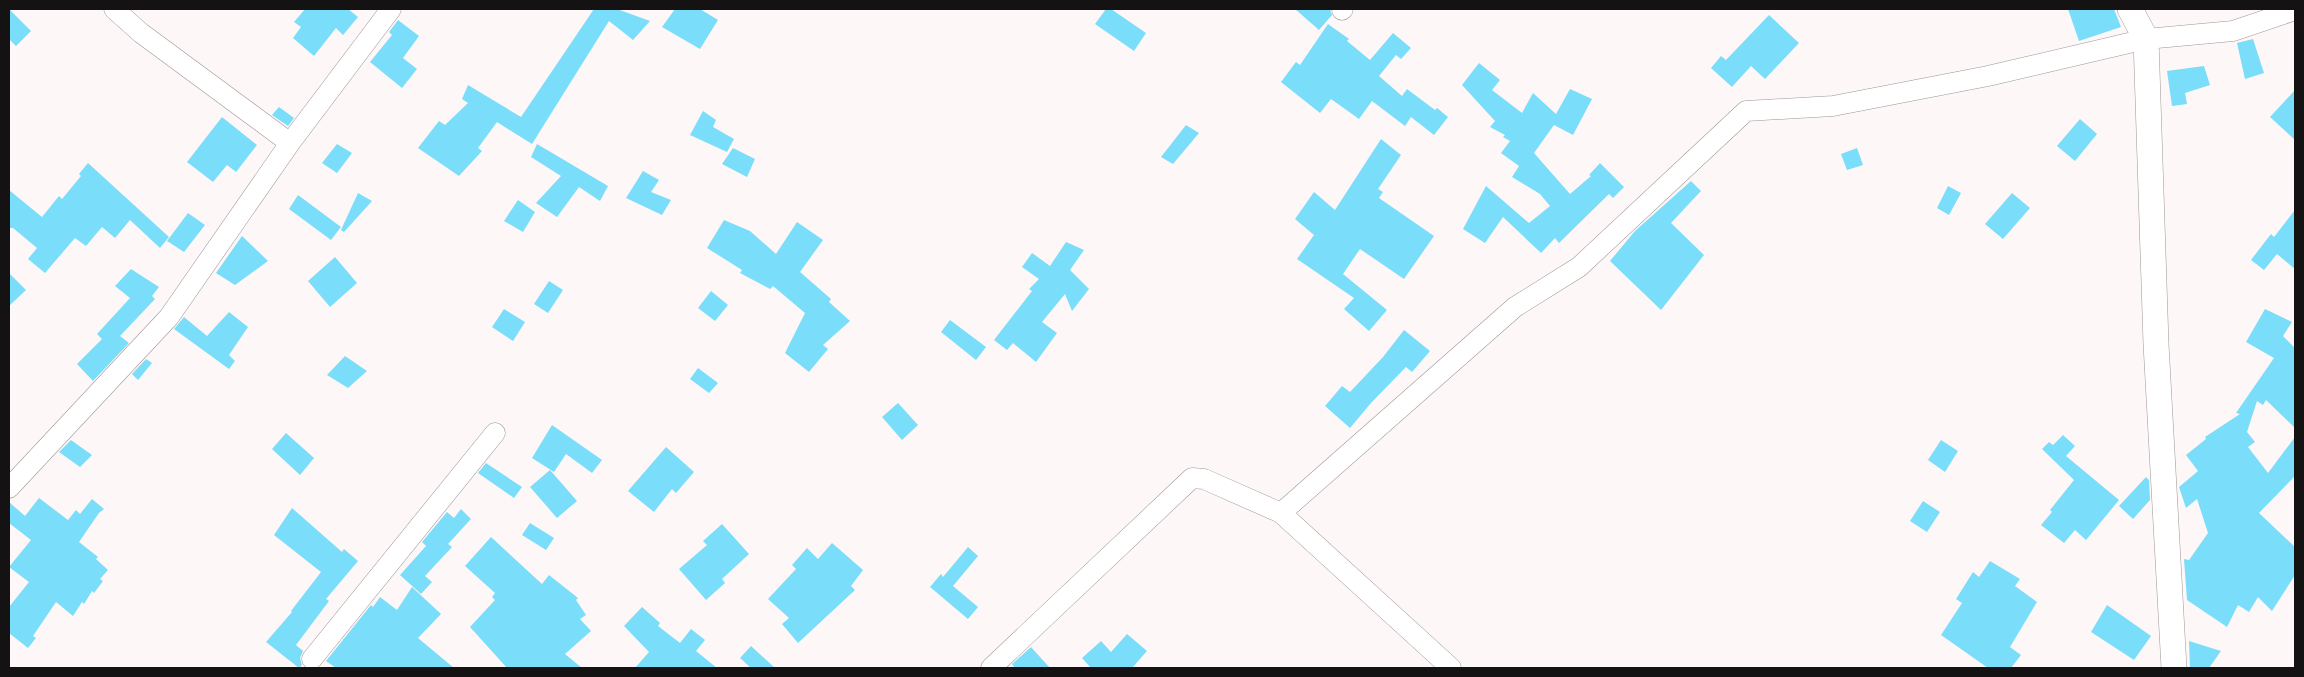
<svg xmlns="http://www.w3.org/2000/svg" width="2304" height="677" viewBox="0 0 2304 677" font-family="Ubuntu,sans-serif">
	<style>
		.building { fill: #7addfa }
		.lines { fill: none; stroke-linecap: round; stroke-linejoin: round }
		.minor-casing { stroke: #9c9695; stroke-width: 21 }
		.tertiary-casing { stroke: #9c9695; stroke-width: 26 }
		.minor { stroke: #fff; stroke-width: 20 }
		.tertiary { stroke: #fff; stroke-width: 25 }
	</style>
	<rect width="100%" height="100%" fill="#fef7f7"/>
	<path class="building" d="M9,9L31,31L16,46L9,39Z
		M305,9H348L358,17L343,35L336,28L314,56L293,38L301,27L294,22Z
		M594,9H617L650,21L633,40L609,21L532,144L497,122L478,148L482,151L459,176L418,148L439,121L445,125L468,103L462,99L468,85L521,117Z
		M675,9H700L718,20L700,49L662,27Z
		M1106,9H1111L1146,33L1134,51L1095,24Z
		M1295,9H1330L1332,15L1319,30Z
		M2068,9H2114L2121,27L2079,41Z
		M1769,15L1799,43L1765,79L1751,66L1732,87L1711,68L1721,56L1726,60Z
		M398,20L419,36L403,58L417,69L402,88L370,62L392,35L389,32Z
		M1328,24L1349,39L1347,41L1370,60L1393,33L1411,48L1401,59L1396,55L1379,76L1402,96L1407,89L1435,110L1437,108L1448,117L1434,135L1411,117L1405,126L1372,101L1359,119L1331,99L1320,113L1281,82L1296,62L1300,65Z
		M2253,39L2264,73L2245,79L2237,43Z
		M1479,63L1500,80L1492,90L1522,113L1533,93L1556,114L1570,89L1592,99L1573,135L1554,125L1534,153L1570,194L1591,176L1589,175L1600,163L1624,187L1613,198L1609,194L1559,243L1555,238L1541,253L1503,217L1485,243L1463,229L1486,186L1529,223L1550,206L1540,194L1512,177L1519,166L1501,153L1510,141L1503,137L1505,135L1490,127L1495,121L1462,85Z
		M2204,66L2210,85L2185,93L2187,104L2172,106L2167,71Z
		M2295,90V140L2270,117Z
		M279,107L294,118L288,126L272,115Z
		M703,111L716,120L713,127L734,139L727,152L690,135Z
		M222,117L257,145L236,172L227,165L213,182L187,162Z
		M2080,119L2097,134L2075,161L2057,146Z
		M1186,125L1199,133L1173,164L1161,157Z
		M1381,139L1401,155L1378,189L1383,192L1379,198L1434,236L1404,279L1360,249L1343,274L1387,310L1369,331L1344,309L1354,298L1297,259L1314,235L1295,219L1314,192L1335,210Z
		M337,144L352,153L337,173L322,163Z
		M537,144L608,186L600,201L579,187L557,217L536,203L561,176L531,157Z
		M733,148L755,159L747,177L722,164Z
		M1857,148L1863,165L1847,170L1841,154Z
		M88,163L169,237L160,248L130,220L115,238L102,227L86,246L75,238L45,273L28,259L37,248L13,228H9V190L42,217L59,196L62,199L81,176L79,174Z
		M643,171L659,180L651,192L671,200L662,215L626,198Z
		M1691,181L1701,191L1671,223L1704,255L1661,310L1610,261L1635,231Z
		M1948,186L1961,193L1949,215L1937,208Z
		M358,193L372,201L344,232L341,230Z
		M2012,193L2030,208L2003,239L1985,224Z
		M298,195L341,227L331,240L289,209Z
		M518,200L535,212L523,232L504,221Z
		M2295,210V269L2277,254L2264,270L2251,260L2271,234L2274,237Z
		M188,213L205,225L184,252L167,241Z
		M724,220L750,231L776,254L797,222L823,240L800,272L831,299L829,302L850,321L823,345L828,349L809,372L785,353L805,313L773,286L770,289L740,273L742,270L707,248Z
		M242,236L268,261L235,285L216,273Z
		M1066,242L1084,250L1070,270L1089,289L1072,311L1065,294L1042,322L1057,333L1036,362L1013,343L1007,350L994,340L1032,291L1029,289L1039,279L1022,267L1032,253L1050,266Z
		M335,257L357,283L330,307L308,281Z
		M131,269L159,287L152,296L155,299L120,336L129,343L93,381L77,364L102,339L97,334L130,298L115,286Z
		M9,273L26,290L9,306Z
		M549,281L563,290L548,313L534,304Z
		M711,291L728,305L715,321L698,308Z
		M504,309L525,322L513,341L492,327Z
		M2265,309L2292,322L2283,336L2295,348V428L2266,400L2263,405L2257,401L2247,432L2255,442L2248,447L2268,473L2295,437V476L2259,513L2295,547V575L2272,611L2258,597L2249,612L2238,605L2227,627L2187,600L2184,559L2189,560L2208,533L2197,499L2186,508L2179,487L2198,471L2186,455L2206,439L2205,437L2240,414L2236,413L2274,358L2246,342Z
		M229,312L248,327L229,355L235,361L229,369L174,329L184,317L207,336Z
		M950,320L986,347L976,360L941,332Z
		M1404,330L1430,351L1412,372L1406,367L1371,403L1350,428L1325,406L1342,386L1350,392L1383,357Z
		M345,356L367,371L348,388L327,375Z
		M146,359L152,363L138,380L132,374Z
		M698,368L718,383L709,393L690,379Z
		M898,403L918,425L902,440L882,417Z
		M552,425L602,460L592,473L566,454L554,472L532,458Z
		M286,433L314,458L300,475L272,449Z
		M2063,435L2075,446L2066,456L2119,500L2086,540L2075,530L2064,543L2041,525L2052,512L2050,510L2074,480L2042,449L2049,442L2053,445Z
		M71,440L92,455L80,467L59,452Z
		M1941,440L1958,451L1945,472L1928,460Z
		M666,447L694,472L676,493L672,489L654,512L628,491Z
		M486,463L522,487L514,498L478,473Z
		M550,470L577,501L557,518L530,487Z
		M2146,477L2149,480L2150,500L2133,519L2119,506Z
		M39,498L68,520L76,510L80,514L92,499L104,509L99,513L79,542L98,557L96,559L108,570L100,579L103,581L94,593L92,591L84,604L82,602L73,616L56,602L33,636L36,638L28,648L9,633V607L29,582L9,567L31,540L9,523V502L25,516Z
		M1923,501L1940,512L1927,532L1910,521Z
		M292,508L342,552L344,549L358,561L326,599L329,601L296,645L303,651L300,658L302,665L299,668L266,642L292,612L291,611L321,572L274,535Z
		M461,509L471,519L448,544L452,547L425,576L432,582L421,594L400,575L426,546L422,542L447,512L454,518Z
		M530,523L554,538L546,550L522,535Z
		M722,524L749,554L722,579L725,583L706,600L679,569L707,545L703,541Z
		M491,537L542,584L549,575L578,598L576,600L586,615L580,619L591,631L565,654L582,668H507L470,627L495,600L492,597L495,593L465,566Z
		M832,543L863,570L851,586L855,590L798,643L782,624L789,618L768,599L796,569L792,565L807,548L818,559Z
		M968,547L978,556L953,586L978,607L968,619L930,587L941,574L943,577Z
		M1990,561L2020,579L2015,586L2037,602L2010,647L2021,655L2011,668H1988L1941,635L1962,603L1956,599L1973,572L1979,577Z
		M412,587L441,614L418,638L454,668H336L326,661L371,605L373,607L380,597L397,610Z
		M2107,605L2151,636L2134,660L2091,632Z
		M642,607L660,623L658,626L680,643L691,629L705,640L696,651L717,668H635L649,652L624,626Z
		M1127,634L1147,651L1132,668H1091L1082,658L1101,641L1111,652Z
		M2189,641L2221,651L2209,668H2190Z
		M751,646L775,668H751L740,658Z
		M1031,647L1050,668H1015L1012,664Z"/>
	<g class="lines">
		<defs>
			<path id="minor" d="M114,9L141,33L290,143
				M1342,10L1343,9
				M9,488L169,317L290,143L391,9
				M1281,513L1451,668
				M312,659L495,433
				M991,668L1192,478L1204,479L1281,513L1515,307L1579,267L1746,111L1833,106L1988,76L2146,39L2233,31L2295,10"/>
			<path id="tertiary" d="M2130,9L2146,39L2156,344L2174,668"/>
		</defs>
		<use href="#minor" class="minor-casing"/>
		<use href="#tertiary" class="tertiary-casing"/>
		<use href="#minor" class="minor"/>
		<use href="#tertiary" class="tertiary"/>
	</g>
	<rect width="2304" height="677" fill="none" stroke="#141212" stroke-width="20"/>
</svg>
